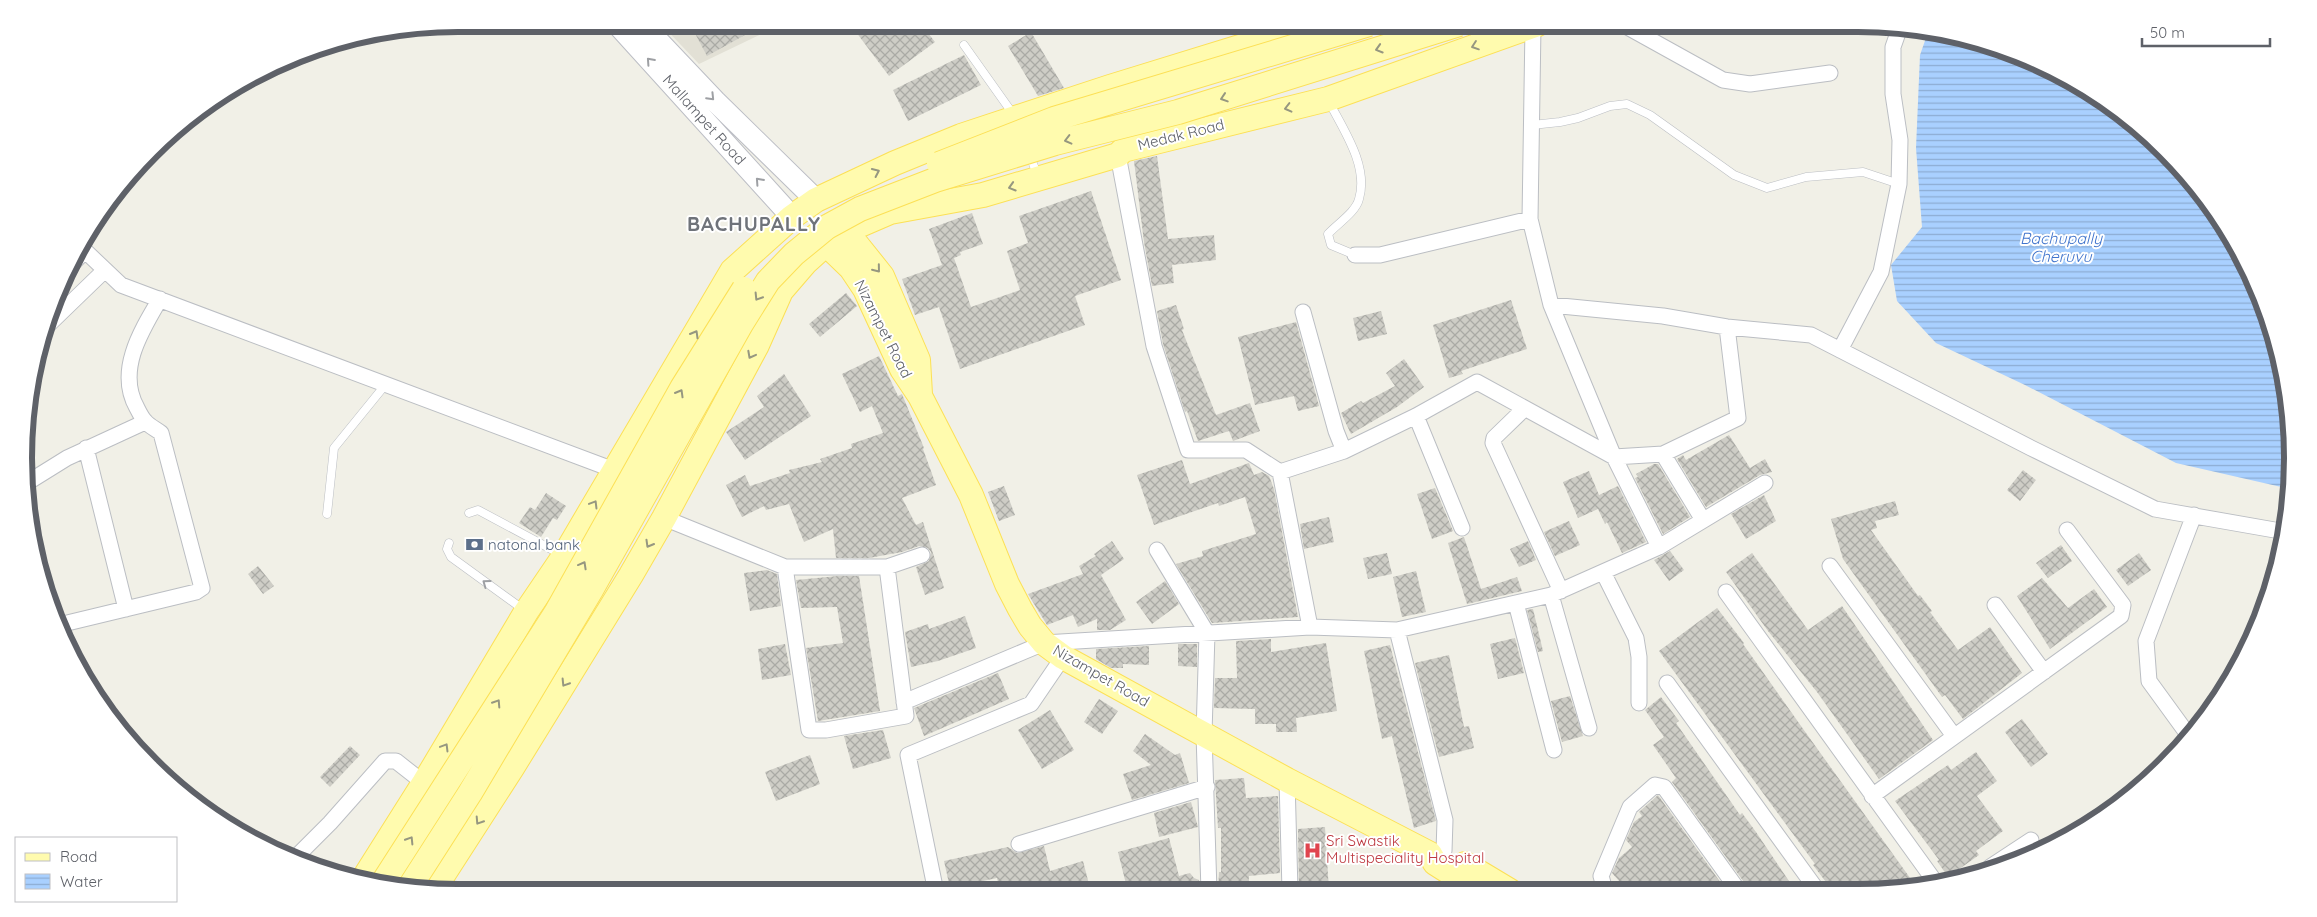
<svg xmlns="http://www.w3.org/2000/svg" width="2317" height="917" viewBox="0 0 2317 917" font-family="Quicksand,sans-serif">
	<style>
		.education { fill: #e2e0d5 }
		.water { fill: url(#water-rules) }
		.building { fill: url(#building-cross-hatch) }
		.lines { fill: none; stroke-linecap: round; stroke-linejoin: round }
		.service-casing { stroke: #bbbec3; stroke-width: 9 }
		.minor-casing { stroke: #bbbec3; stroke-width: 17 }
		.secondary-casing { stroke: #bcbec5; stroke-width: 23 }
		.primary-casing { stroke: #fce056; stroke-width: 26 }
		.service { stroke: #fff; stroke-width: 8 }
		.minor { stroke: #fff; stroke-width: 15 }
		.secondary { stroke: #fff; stroke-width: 21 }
		.primary { stroke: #fffbae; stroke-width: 24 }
		.primary-bridge-casing { stroke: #fce056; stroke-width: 26; stroke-linecap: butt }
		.primary-bridge { stroke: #fffbae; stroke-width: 24 }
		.oneway { stroke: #969780 }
		.oneway2 { stroke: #9ea0a4 }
		.labels { text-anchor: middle; stroke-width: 4; stroke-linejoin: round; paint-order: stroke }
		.street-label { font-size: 15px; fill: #5e6168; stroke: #fff }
		.service-label { font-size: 15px; fill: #4e5e75; stroke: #fff; text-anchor: start }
		.health-label { font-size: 15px; fill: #be3a42; stroke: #fff; text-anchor: start }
		.water-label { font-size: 16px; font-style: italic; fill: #4175cd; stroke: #fff }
		.district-label { font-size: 20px; font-weight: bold; letter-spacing: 1px; fill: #6f737a; stroke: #fff }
		.rim { fill: none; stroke: #5e6168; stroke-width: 6 }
	</style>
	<defs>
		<pattern id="water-rules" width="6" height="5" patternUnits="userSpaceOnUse" patternTransform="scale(1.25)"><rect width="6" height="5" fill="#a9d0ff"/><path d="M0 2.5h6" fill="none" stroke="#8dacd2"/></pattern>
		<pattern id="building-cross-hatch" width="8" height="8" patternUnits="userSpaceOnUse" patternTransform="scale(1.25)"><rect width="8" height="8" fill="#cecdc6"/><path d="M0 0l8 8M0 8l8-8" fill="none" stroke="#aaaaa5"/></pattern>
	</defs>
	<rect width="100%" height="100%" fill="#f1f0e7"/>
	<path class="education" d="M661,24H782L699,64Z"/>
	<path class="water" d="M1927,35L1998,47L2076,82L2145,131L2203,194L2248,266L2278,346L2292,430L2290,489L2176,463L2025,385L1936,343L1897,301L1891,265L1922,227L1916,148L1920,55Z"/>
	<path class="building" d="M690,24H715L718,29L726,24H765L707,56Z
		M850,24H921L935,42L889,76Z
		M1031,32L1064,88L1038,96L1008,46Z
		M964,55L981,85L908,121L893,90Z
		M1157,156L1168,239L1214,235L1216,260L1172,265L1174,283L1152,286L1144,242L1134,161Z
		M1091,191L1121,280L1075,296L1085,325L960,369L939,307L915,315L902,279L942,265L929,229L972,213L983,244L960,252L961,255L954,258L971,307L1020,290L1007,251L1028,243L1019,216Z
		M846,293L857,306L820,337L809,324Z
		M1511,300L1527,349L1461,371L1463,374L1449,378L1433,325Z
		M1176,305L1184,329L1182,330L1216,415L1250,403L1260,431L1233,441L1229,431L1198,441L1187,411L1185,412L1163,344L1157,311Z
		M1381,311L1387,334L1358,341L1353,318Z
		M1296,322L1319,406L1298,411L1294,396L1255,405L1238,337Z
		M879,356L898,396L902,394L924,448L923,449L936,485L902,498L916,525L923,522L944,588L925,595L916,567L929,561L931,552L928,548L919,546L902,552L869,558H836L833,529L804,542L789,504L766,510L764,506L742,517L726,485L745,475L750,486L790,473L789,470L822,462L820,459L852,448L851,444L883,433L872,406L860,412L842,374Z
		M1404,359L1424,387L1397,407L1351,434L1341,413L1361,401L1363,403L1395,386L1386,373Z
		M784,374L811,416L745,460L726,432L764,407L757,396Z
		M1729,435L1750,468L1765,459L1772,472L1760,475L1706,507L1677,459L1683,455L1686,460Z
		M1182,460L1190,484L1249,463L1254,475L1262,472L1269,476L1274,489L1298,617L1212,623L1176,564L1203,556L1202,551L1256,534L1245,497L1219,506L1218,503L1154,525L1137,475Z
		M1654,464H1658L1690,517L1663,534L1635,478L1638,477L1636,474Z
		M2023,470L2036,480L2020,501L2007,490Z
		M1589,471L1599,495L1618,486L1646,542L1622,553L1607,522L1605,524L1598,509L1578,518L1563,482Z
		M1004,486L1015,515L999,521L988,492Z
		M1435,488L1453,531L1432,539L1417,494Z
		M546,493L566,506L557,520L553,518L541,537L519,523L530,507L535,510Z
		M1764,495L1776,521L1746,539L1731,514Z
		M1895,501L1899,515L1875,521L1877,528L1871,530L1918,596L1920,595L1932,611L1930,612L1958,650L1990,627L2022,673L1963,719L1945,695L1942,697L1843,559L1831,519Z
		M1329,517L1334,542L1304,549L1300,524Z
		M1569,521L1580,545L1555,556L1544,532Z
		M1464,537L1481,589L1517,577L1522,591L1467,604L1448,543Z
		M1112,541L1124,559L1101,575L1126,620L1110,630H1097V619L1078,627L1073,615L1047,625L1028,594L1083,574L1079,566L1096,556L1094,554Z
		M1528,541L1536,560L1519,567L1510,549Z
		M2061,545L2072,561L2048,578L2036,563Z
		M1670,551L1684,570L1669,581L1654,560Z
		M1387,553L1392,574L1368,579L1363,558Z
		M1752,553L1808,630L1842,606L1933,740L1879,779L1817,692L1768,631L1726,572Z
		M2139,553L2151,570L2128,586L2116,570Z
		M258,566L274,586L263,594L248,574Z
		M767,570L777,574L781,606L750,611L744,573Z
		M1416,571L1426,612L1402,617L1393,577Z
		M838,576H859L880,711L818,721L806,648L843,643L837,607L801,608L796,580Z
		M2042,578L2068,608L2094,589L2107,607L2050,649L2017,596Z
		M1165,581L1179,604L1152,624L1136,602Z
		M1717,608L1744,643L1743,644L1806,733L1918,889L1832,890L1813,865L1815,864L1659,651Z
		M1533,609L1543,651L1538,652L1527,610Z
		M965,616L976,648L938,661L911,667L905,632L928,624L929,629Z
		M1515,638L1524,673L1498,679L1490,644Z
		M1271,639V652L1326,643L1337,711L1296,718L1297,732H1276V724H1255V709L1214,708L1215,678H1237L1236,641Z
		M785,644L791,675L762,680L758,649Z
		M1178,644H1197V667L1178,666Z
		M1390,645L1436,821L1414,828L1392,736L1382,739L1364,651Z
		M1149,646V665L1123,664V668H1111L1096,659V649Z
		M1449,655L1464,727L1469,726L1474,748L1439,757L1415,663Z
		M998,673L1009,699L924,736L914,708Z
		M1570,696L1583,736L1562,742L1551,701Z
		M1661,697L1679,721L1676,723L1740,815L1742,813L1756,832L1795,890H1747L1746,885L1672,782L1676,778L1653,745L1664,737L1645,710Z
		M1099,699L1118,711L1102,734L1084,722Z
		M1050,710L1074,750L1042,769L1018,730Z
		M2022,719L2048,754L2031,767L2005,732Z
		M883,730L891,758L853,769L844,736Z
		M1145,734L1175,755L1180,753L1189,783L1132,800L1123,774L1151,765L1133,751Z
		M350,746L360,755L330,787L320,777Z
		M1976,752L1997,781L1977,796L2003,831L1976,851L1979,855L1948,877L1937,861L1939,860L1895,801L1948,765L1951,770Z
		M810,755L820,784L776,801L765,772Z
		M1244,778L1246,798L1278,796L1280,873L1249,876L1248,891H1218L1219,872H1221V828H1218L1215,780Z
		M1658,795L1726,890H1627L1612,873L1619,858L1632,847L1626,840L1634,822L1642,816L1639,812Z
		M1191,802L1198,827L1159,837L1154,813Z
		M1325,827L1329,891H1299L1298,829Z
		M1169,838L1179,876L1190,873L1194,878L1199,880L1200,891L1128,892L1118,852Z
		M1044,846L1050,871L1083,861L1091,892H1000L997,878L950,888L944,861L1008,847L1017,853Z"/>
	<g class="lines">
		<defs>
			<path id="service" d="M964,45L1013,114
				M1328,100C1343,129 1369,166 1359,199C1356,212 1337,224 1328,234L1331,245L1355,255
				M1532,125L1560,122L1578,118L1610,106L1627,104L1650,115L1734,175L1767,188L1806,177L1863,172L1899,184
				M1029,153L1038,177
				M469,513L478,510L562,555
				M327,514L334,448L386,384
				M449,543L447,549L451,557L524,610"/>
			<path id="minor" d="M1244,24L1253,43
				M1622,24L1723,80L1750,84L1830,73
				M1533,26L1530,219L1551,305L1614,457L1659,547
				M1118,155L1154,346L1188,450H1246L1280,472L1344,451L1416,416L1477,382L1614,457L1663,454L1738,418L1727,327
				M80,246L121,285L614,470
				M1355,255H1380L1530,219
				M71,265L85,251
				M1551,305L1663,316L1727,327L1811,335L2031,448L2155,509L2286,532
				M1303,312L1336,431L1344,451
				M45,328L105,270
				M1840,350L1881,272L1899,184L1900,140L1893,94V47L1899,30
				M1524,409L1494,438L1493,443L1561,591
				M1416,416L1462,528
				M86,448L126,609
				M1663,454L1703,520
				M1280,472L1310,627
				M30,481L67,458L145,422
				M664,518L785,567H887L922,555
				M1157,550L1207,633L1204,734L1209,891
				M1830,566L1954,736
				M785,567L809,730H826L906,716L887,567
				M1603,572L1636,638L1639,657V703
				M1726,592L1936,883
				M1551,595L1589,728
				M1516,603L1554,750
				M1995,605L2044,672
				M63,624L196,592L202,588L161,433C156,429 149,426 145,421C142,418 139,412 137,408C116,371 141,331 160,299
				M1397,630L1445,820L1444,851
				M1667,683L1817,890
				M904,702L1044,643L1310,627L1397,630L1551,595L1659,547L1765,483
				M2189,736L2149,681L2146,641L2194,515
				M1287,780L1290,891
				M1872,796L2121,616L2123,605L2067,530
				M1019,844L1207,787
				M295,858L330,823L385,761H396L424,783
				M1990,867L2031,840
				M1605,890L1601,876L1630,807L1655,785L1664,787L1738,890
				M936,892L908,755L1031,704L1063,657"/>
			<path id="secondary" d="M617,24L792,217
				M642,24L715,101L816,200"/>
			<path id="primary" d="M846,231L882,276L918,360L920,394
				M826,244L851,268L865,289L902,369L920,396L971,495L1007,584L1020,609L1030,626L1044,643L1063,657L1287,780L1430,854L1435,863L1479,891
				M1465,864L1510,891
				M364,878L424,783L526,612L564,556L732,271L792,217L816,200L895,163L961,136L1110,87L1253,43L1308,24
				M434,889L512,768L631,575L664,518L757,345L781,291L806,262L826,244L846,231L890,212L983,195L1118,155L1123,150L1328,99L1538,24"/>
		</defs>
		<use href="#service" class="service-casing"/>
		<use href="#minor" class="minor-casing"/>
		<use href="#secondary" class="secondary-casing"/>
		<use href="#primary" class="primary-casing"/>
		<use href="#service" class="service"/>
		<use href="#minor" class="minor"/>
		<use href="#secondary" class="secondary"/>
		<use href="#primary" class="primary"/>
		<defs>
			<path id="primary-bridge" d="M939,164L1054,119L1369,24
				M384,881L556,613L682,388L744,289
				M411,885L470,793L591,590L741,324L768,281L794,254L827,227L860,209L935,180L1055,143L1178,112L1459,24"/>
		</defs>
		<use href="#primary-bridge" class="primary-bridge-casing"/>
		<use href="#primary-bridge" class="primary-bridge"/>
	</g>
	<defs><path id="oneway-chevron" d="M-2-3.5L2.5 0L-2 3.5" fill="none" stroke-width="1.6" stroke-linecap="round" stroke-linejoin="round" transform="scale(1.25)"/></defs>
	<g class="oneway">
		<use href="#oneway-chevron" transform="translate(1475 46) rotate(161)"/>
		<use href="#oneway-chevron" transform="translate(1379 49) rotate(163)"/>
		<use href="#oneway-chevron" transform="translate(1224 98) rotate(162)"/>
		<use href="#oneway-chevron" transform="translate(1288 108) rotate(166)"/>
		<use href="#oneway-chevron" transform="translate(1068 140) rotate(166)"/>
		<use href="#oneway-chevron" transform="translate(876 172) rotate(-25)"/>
		<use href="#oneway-chevron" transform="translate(1012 187) rotate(163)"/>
		<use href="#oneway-chevron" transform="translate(877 269) rotate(51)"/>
		<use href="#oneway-chevron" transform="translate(758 297) rotate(122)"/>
		<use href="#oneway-chevron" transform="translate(695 334) rotate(-60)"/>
		<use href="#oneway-chevron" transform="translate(751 355) rotate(118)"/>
		<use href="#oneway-chevron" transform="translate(680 393) rotate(-60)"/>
		<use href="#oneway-chevron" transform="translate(594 504) rotate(-59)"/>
		<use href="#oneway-chevron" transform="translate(649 544) rotate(120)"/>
		<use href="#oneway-chevron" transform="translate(583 565) rotate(-61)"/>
		<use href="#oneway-chevron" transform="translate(565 683) rotate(122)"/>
		<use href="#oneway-chevron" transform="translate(497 703) rotate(-57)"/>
		<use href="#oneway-chevron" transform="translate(445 747) rotate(-59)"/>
		<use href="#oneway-chevron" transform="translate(479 821) rotate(123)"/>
		<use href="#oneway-chevron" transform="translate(410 840) rotate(-58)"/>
	</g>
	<g class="oneway2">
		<use href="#oneway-chevron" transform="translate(650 61) rotate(-132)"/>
		<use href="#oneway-chevron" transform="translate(711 97) rotate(46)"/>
		<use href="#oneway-chevron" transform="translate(759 181) rotate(-132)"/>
		<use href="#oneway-chevron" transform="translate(486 583) rotate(-144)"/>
	</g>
	<defs>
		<symbol id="bank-bare" viewBox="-9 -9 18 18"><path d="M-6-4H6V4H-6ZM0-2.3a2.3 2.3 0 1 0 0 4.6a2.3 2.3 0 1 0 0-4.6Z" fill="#5c6f8a" stroke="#fff" stroke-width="2.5" paint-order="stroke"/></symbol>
		<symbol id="hospital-bare" viewBox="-9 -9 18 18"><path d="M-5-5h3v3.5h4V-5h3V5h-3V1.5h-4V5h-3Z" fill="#e0444e" stroke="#fff" stroke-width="2.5" paint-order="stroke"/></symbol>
	</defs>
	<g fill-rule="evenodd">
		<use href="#bank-bare" x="462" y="532" width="25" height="25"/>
		<use href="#hospital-bare" x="1300" y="838" width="25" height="25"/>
	</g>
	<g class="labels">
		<g class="street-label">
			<text transform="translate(704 120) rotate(48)" y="5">Mallampet Road</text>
			<text transform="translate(1181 135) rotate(-14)" y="5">Medak Road</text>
			<text transform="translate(883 329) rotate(63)" y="5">Nizampet Road</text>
			<text transform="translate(1101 676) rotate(30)" y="5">Nizampet Road</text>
		</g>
		<g class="service-label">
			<text x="488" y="550">natonal bank</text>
		</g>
		<g class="health-label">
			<text x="1326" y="846">Sri Swastik<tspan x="1326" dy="17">Multispeciality Hospital</tspan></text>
		</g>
		<g class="water-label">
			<text x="2061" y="244">Bachupally<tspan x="2061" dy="18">Cheruvu</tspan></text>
		</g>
		<g class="district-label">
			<text x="754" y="231">BACHUPALLY</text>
		</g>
	</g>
	<path d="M0 0H2317V917H0ZM458 32H1858A426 426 0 0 1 2284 458V458A426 426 0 0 1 1858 884H458A426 426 0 0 1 32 458V458A426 426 0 0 1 458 32Z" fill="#fff" fill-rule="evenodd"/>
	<path class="rim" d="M458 32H1858A426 426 0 0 1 2284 458V458A426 426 0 0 1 1858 884H458A426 426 0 0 1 32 458V458A426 426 0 0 1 458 32Z"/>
	<rect x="15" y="837" width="162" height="65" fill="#ffffff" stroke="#bfc0c3"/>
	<rect x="25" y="853" width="25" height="8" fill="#fffbae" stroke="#bfc0c3"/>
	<text x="60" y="862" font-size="15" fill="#5e6168">Road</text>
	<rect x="25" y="874" width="25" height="15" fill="url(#water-rules)" stroke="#bfc0c3"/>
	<text x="60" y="887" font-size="15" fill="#5e6168">Water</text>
	<path d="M2142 38v8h128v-8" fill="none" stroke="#5e6168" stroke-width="2.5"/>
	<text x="2150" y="38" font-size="15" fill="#5e6168" stroke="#ffffff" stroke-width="4" paint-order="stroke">50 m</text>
</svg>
